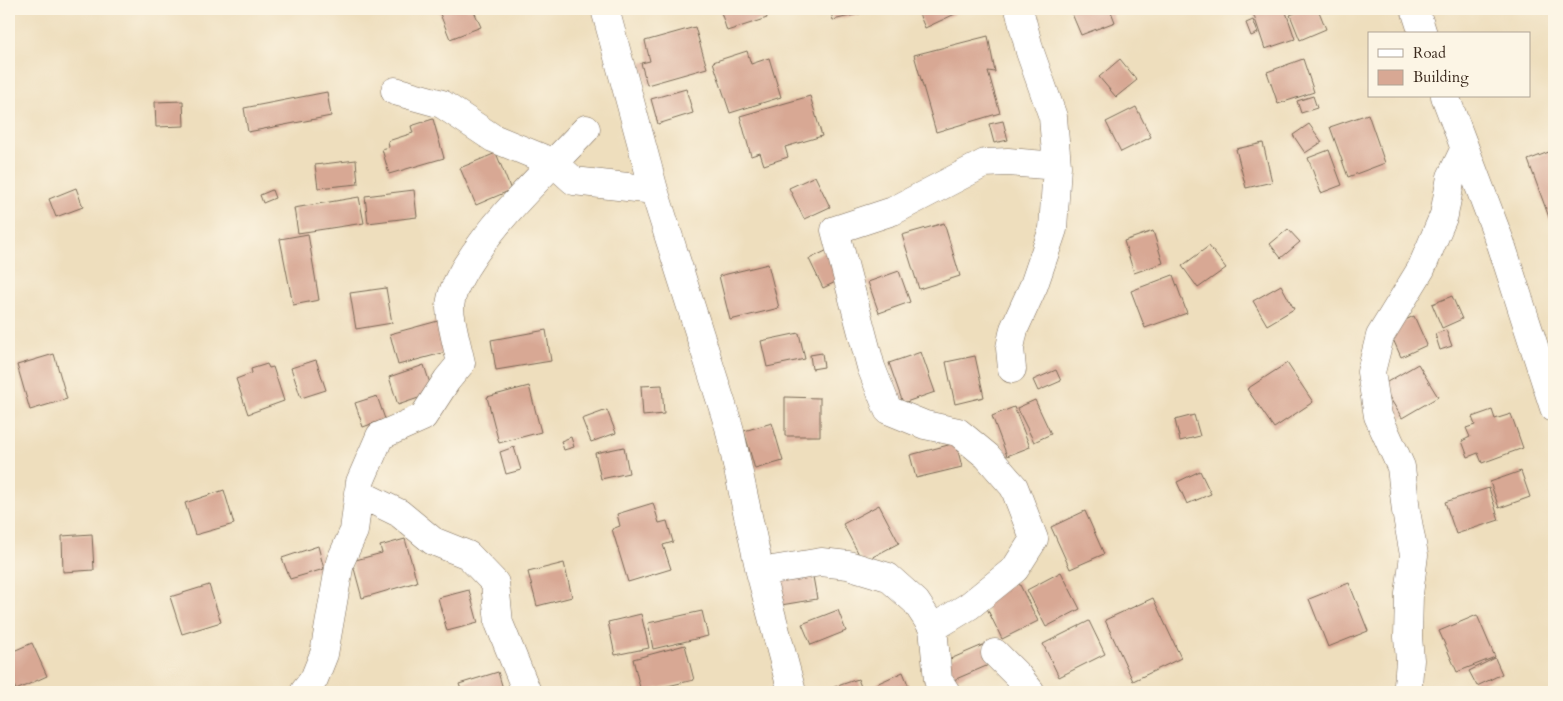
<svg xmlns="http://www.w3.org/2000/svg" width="1563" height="701" viewBox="0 0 1563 701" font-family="Cardo,serif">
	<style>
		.building { fill: #d8a894 }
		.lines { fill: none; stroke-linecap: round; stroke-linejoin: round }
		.minor-casing { stroke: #7a6956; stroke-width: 29 }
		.minor { stroke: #fff; stroke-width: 28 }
	</style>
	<rect width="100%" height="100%" fill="#fcf5e5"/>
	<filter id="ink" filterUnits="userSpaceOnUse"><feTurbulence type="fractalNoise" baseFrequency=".02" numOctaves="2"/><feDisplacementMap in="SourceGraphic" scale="10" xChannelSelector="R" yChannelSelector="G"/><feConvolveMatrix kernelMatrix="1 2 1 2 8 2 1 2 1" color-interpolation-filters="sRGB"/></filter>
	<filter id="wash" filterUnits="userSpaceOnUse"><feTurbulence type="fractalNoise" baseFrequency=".0096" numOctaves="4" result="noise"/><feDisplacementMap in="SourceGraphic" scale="20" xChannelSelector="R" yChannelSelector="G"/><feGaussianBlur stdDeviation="1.12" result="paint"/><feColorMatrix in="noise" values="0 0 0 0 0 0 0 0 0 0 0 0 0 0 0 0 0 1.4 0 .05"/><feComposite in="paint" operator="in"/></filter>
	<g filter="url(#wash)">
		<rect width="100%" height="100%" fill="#eedebd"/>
		<g id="blocks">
			<path class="building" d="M438,9H473L481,27L450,39Z
				M720,9H765L767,18L727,31Z
				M771,9H787L773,13Z
				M830,9H866L867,12L833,20Z
				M917,9H953L955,14L925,28Z
				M1070,9H1110L1115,22L1081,35Z
				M1266,9H1285L1295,39L1265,49L1253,13Z
				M1305,9H1318L1326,29L1300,40L1290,15Z
				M1253,20L1258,33L1251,36L1246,23Z
				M695,27L707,68L647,85L641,63L650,61L645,41Z
				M988,36L995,72L988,71L1000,113L936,132L914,55Z
				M747,51L751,64L769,58L781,97L730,113L713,62Z
				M1120,59L1137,80L1116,97L1099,77Z
				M1303,59L1314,92L1278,104L1267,72Z
				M686,89L693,113L658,124L651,99Z
				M327,92L331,116L248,132L244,108Z
				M810,96L822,136L785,147L788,157L764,165L760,153L751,156L740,116Z
				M1313,96L1317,108L1301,113L1297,101Z
				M183,101L184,126L156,127L155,102Z
				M1136,107L1151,137L1121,152L1106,122Z
				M1368,114L1385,163L1348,177L1330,127Z
				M433,119L444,158L389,174L382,149L389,147L388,141L413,133L411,126Z
				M1003,121L1008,140L994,143L989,124Z
				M1309,124L1322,142L1305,153L1293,135Z
				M1263,143L1272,182L1246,188L1236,149Z
				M1329,150L1342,185L1321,193L1308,158Z
				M1554,150V231L1528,160Z
				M496,153L511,190L476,205L460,168Z
				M356,160L358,184L318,188L315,165Z
				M815,176L830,207L804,219L789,188Z
				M76,188L83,207L56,217L49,199Z
				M272,190L275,198L263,203L260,195Z
				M414,190L417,217L368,223L365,196Z
				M359,197L364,223L298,233L294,208Z
				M944,223L960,276L919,289L902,235Z
				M1288,229L1300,242L1281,258L1270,244Z
				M1153,231L1163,263L1134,273L1124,241Z
				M308,234L319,300L293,305L280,239Z
				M1209,246L1226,268L1198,288L1182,266Z
				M832,248L846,277L823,288L809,259Z
				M768,264L779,308L730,320L719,276Z
				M899,271L910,302L879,313L868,282Z
				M1173,275L1187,313L1145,328L1131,291Z
				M1281,285L1294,309L1267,325L1253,301Z
				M386,288L392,323L356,329L350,293Z
				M1452,296L1462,319L1442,328L1432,304Z
				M1414,316L1427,345L1401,357L1388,328Z
				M438,321L446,352L398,365L390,334Z
				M546,330L551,361L496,370L491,340Z
				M1446,330L1452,346L1440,350L1435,334Z
				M799,333L805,359L767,367L761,341Z
				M921,352L935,392L903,403L889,363Z
				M822,353L824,367L812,369L810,355Z
				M54,354L67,399L30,410L17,365Z
				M975,356L984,397L955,404L946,362Z
				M316,360L326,390L301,398L291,368Z
				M1287,363L1313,402L1274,428L1247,389Z
				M267,364L269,368L273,367L284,401L248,414L236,379L252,373L251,369Z
				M1418,364L1438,397L1402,418L1382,385Z
				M424,365L433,393L398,405L389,377Z
				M1056,370L1061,381L1038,391L1033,380Z
				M662,385L664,414L643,416L641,386Z
				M529,386L541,432L499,443L487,397Z
				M377,396L385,419L363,427L355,403Z
				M785,397L820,398V436H785Z
				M1035,400L1051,434L1034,442L1017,408Z
				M1014,407L1030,447L1007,456L992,416Z
				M607,410L616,433L591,442L582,419Z
				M1492,410L1495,419L1511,414L1523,448L1482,463L1478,453L1468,457L1462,441L1470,437L1466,428L1475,425L1472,417Z
				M1194,415L1200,436L1180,441L1175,420Z
				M772,423L783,461L755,469L744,431Z
				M571,437L574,447L564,450L561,441Z
				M956,443L962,467L916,478L910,455Z
				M514,447L521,470L506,474L500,452Z
				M624,447L629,473L601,479L595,453Z
				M1200,471L1211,494L1187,504L1177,482Z
				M1521,471L1530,497L1499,508L1490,482Z
				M1489,488L1499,520L1456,534L1445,502Z
				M224,490L234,524L195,535L185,503Z
				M653,503L659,523L667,521L673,542L663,545L671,569L628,582L612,529L620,526L617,514Z
				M879,505L899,543L863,562L843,524Z
				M1085,511L1104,554L1070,569L1051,527Z
				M92,534L94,570L63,572L62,536Z
				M405,539L417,582L362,598L352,561L382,553L380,546Z
				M318,546L324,569L290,579L282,558Z
				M564,563L572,597L537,606L528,572Z
				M812,571L817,599L775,606L770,579Z
				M1061,572L1080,609L1046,627L1027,590Z
				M1018,581L1038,621L1002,639L982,598Z
				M1349,583L1368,631L1328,647L1309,599Z
				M209,585L221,622L182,634L170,597Z
				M469,590L478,623L447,631L438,598Z
				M1153,598L1181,658L1133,681L1105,620Z
				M838,610L846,631L811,645L802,624Z
				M702,611L708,636L653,649L648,623Z
				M641,614L649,648L615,655L608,622Z
				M1477,615L1495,657L1457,672L1439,631Z
				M1089,621L1105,654L1059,677L1043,644Z
				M32,643L47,676L16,690L9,673V653Z
				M685,645L694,680L641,692L633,659Z
				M983,645L991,664L949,682L941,663Z
				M1495,658L1502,674L1477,686L1469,671Z
				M498,672L504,692H462L459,684Z
				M903,672L911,692H877L874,685Z
				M858,679L863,692H820Z"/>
		</g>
	</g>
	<g filter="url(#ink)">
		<use href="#blocks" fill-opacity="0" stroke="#7a6956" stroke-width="1"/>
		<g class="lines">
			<defs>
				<path id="minor" d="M605,9L654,190L729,427L760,572L792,692
					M1415,9L1423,34
					M395,91L442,104L493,138L554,163L574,181L654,190
					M1445,96L1501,244L1554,408
					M1012,369L1010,348L1014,329L1034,285L1053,229L1057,166L1053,117L1030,52L1019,9
					M358,493L399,513L433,541L468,555L495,583L499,623L527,692
					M760,572L821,562L848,565L888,577L916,602L933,628L938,680L946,692
					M933,628L969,606L1015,569L1034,539L1014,487L987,456L958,432L925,425L888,410L871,367L835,230L893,211L985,163L1008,162L1057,166
					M995,653L1018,676L1031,692
					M1408,685L1410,660L1408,637L1409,594L1414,555L1406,511L1401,467L1378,416L1371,372L1380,336L1421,269L1444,215L1451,177L1464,150
					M304,692L314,679L324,654L340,562L354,531L360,482L380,436L423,417L447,380L461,363C458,349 450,320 450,307C451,292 458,281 465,268C498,215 544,174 586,129"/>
			</defs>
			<use href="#minor" class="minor-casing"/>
			<use href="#minor" class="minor"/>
		</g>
	</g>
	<rect width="1563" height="701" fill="none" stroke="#fcf5e5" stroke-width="30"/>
	<rect x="1368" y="32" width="162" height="65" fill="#fcf5e5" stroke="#afa495"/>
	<rect x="1378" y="49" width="25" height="8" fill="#ffffff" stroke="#afa495"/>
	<text x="1413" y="58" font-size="15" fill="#3b2a1e">Road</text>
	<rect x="1378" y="70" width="25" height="15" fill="#d8a894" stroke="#afa495"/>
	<text x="1413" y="82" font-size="15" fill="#3b2a1e">Building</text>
</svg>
